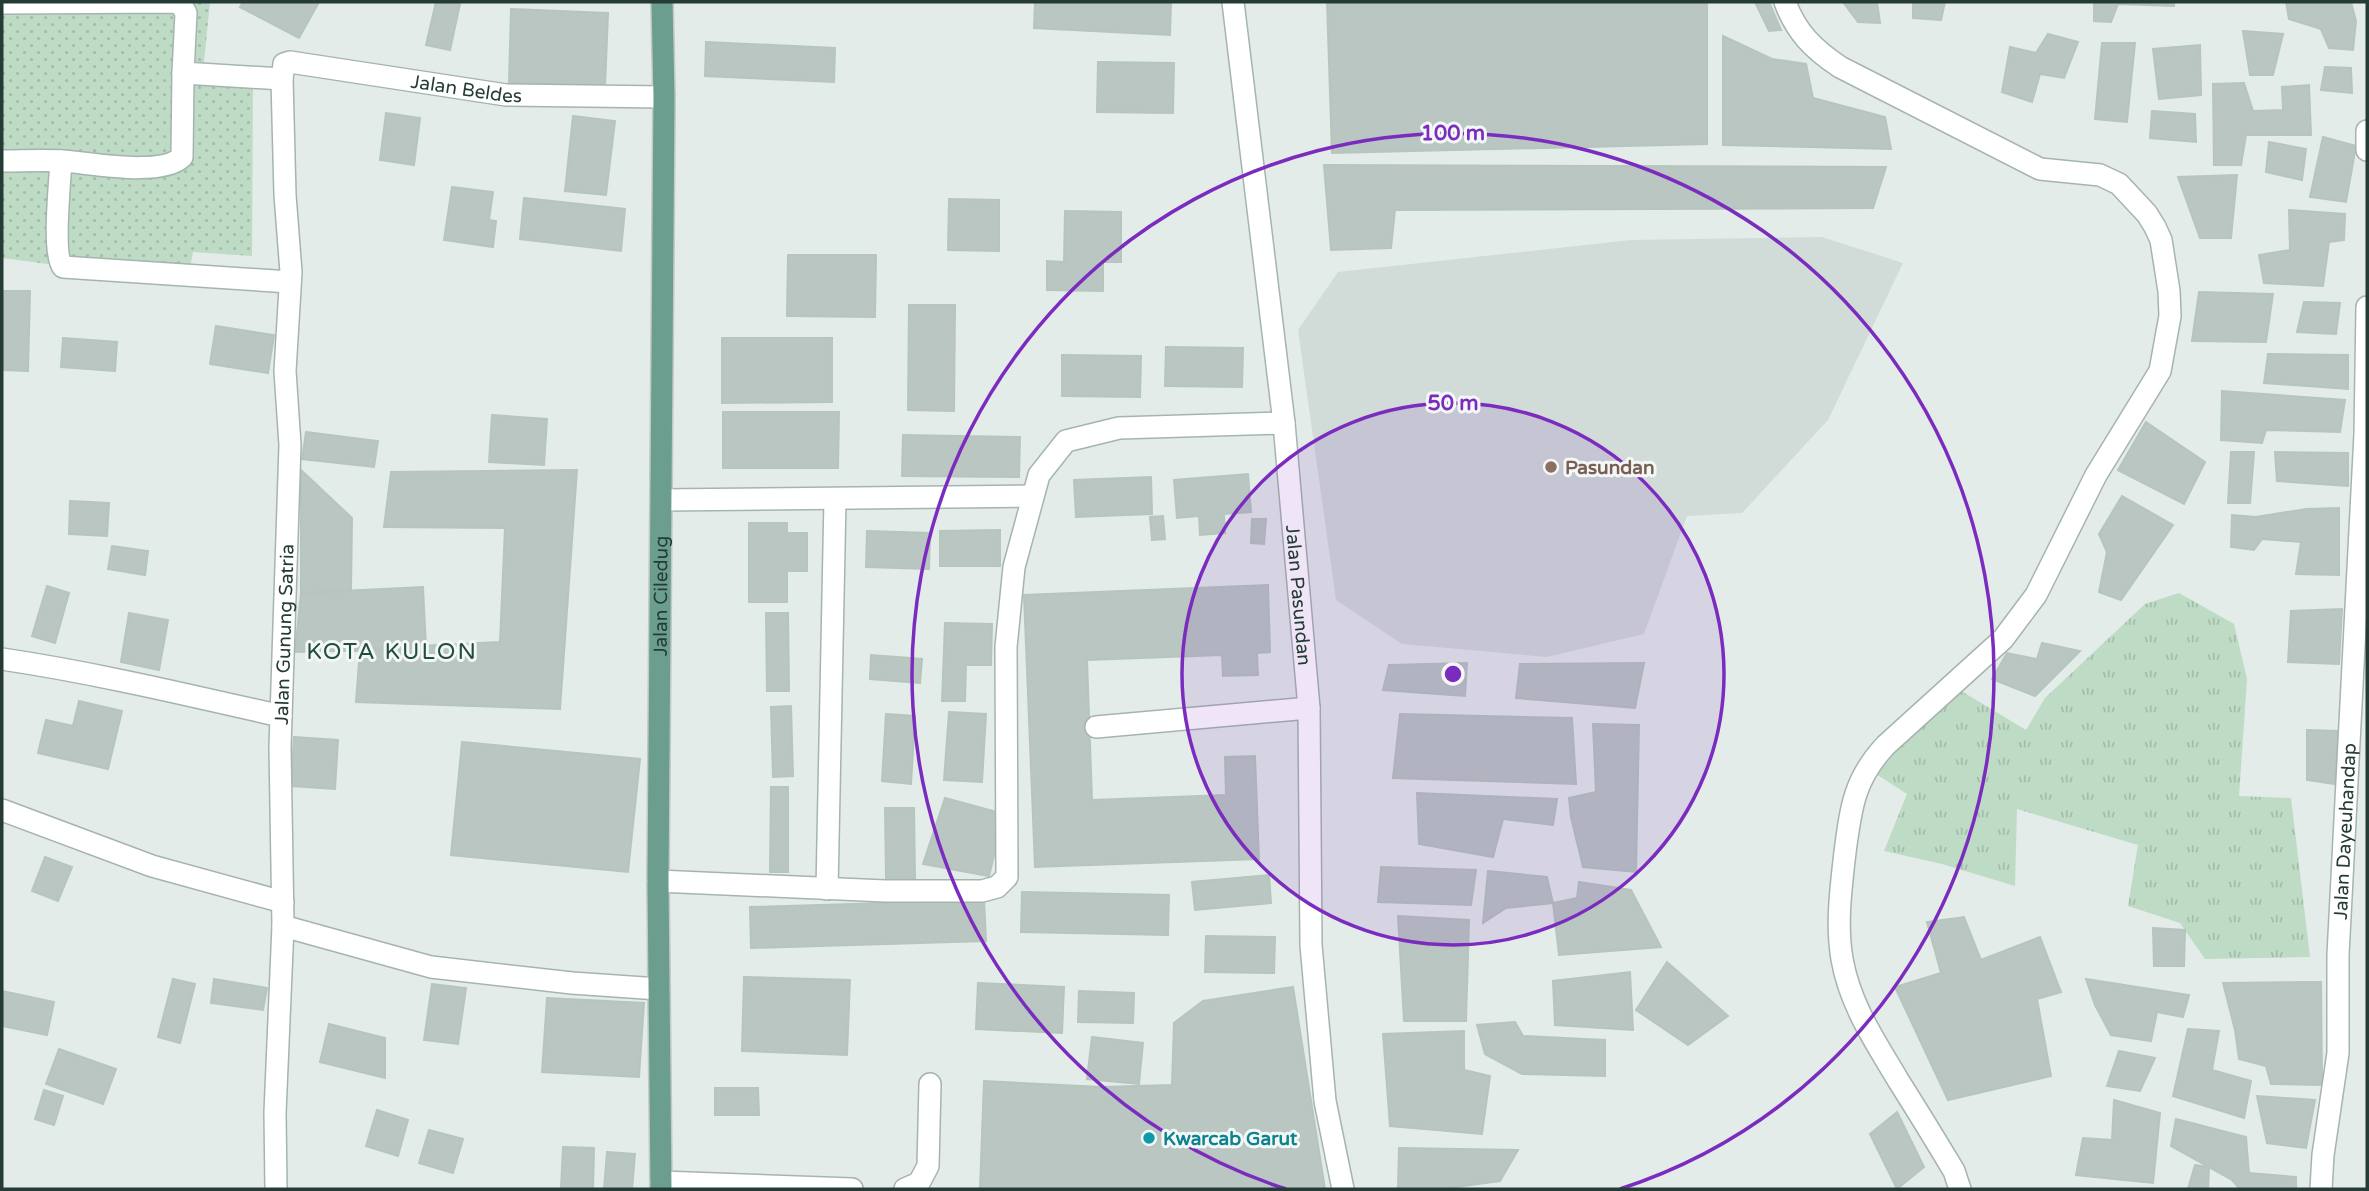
<svg xmlns="http://www.w3.org/2000/svg" width="2369" height="1191" viewBox="0 0 2369 1191" font-family="'Varela Round',sans-serif">
	<style>
		.built { fill: #d1dbd7 }
		.grass { fill: url(#grass-dots) }
		.park { fill: url(#park-tufts) }
		.building { fill: #b9c6c1; stroke: #b6c5be; stroke-width: 2 }
		.lines { fill: none; stroke-linecap: round; stroke-linejoin: round }
		.minor-casing { stroke: #a6b4af; stroke-width: 24 }
		.major-casing { stroke: #c2c8c6; stroke-width: 24 }
		.minor { stroke: #fff; stroke-width: 21 }
		.major { stroke: #6b9e8f; stroke-width: 21 }
		.ring { fill: none; stroke: #7b2cbf; stroke-width: 3.5 }
		.education-dot { fill: #8d6e63; stroke: #f3f8f6; stroke-width: 2.5 }
		.culture-dot { fill: #0f9aa8; stroke: #f3f8f6; stroke-width: 2.5 }
		.labels { text-anchor: middle; stroke-width: 6; stroke-linejoin: round; paint-order: stroke }
		.street-label { font-size: 19px; fill: #243c35; stroke: #f3f8f6 }
		.education-label { font-size: 19px; font-weight: bold; fill: #785e54; stroke: #f3f8f6; text-anchor: start }
		.culture-label { font-size: 19px; font-weight: bold; fill: #0d838f; stroke: #f3f8f6; text-anchor: start }
		.quarter-label { font-size: 23px; letter-spacing: 2px; fill: #224c41; stroke: #f3f8f6 }
		.centre { fill: #7b2cbf; stroke: #f3f8f6; stroke-width: 3.5 }
		.ring-label { font-size: 21px; text-anchor: middle; font-weight: bold; fill: #7b2cbf; stroke: #f3f8f6; stroke-width: 6; stroke-linejoin: round; paint-order: stroke }
	</style>
	<defs>
		<pattern id="grass-dots" width="8" height="8" patternUnits="userSpaceOnUse" patternTransform="scale(1.75)"><rect width="8" height="8" fill="#bedbc5"/><path d="M2 2h.1M6 6h.1" fill="none" stroke="#a3bdaa" stroke-width="1.8" stroke-linecap="round"/></pattern>
		<pattern id="park-tufts" width="24" height="20" patternUnits="userSpaceOnUse" patternTransform="scale(1.75)"><rect width="24" height="20" fill="#bedbc5"/><path d="M3 7l-1-3M5 7V3M7 7l1-3M15 17l-1-3M17 17v-4M19 17l1-3" fill="none" stroke="#a3bdaa"/></pattern>
	</defs>
	<rect width="100%" height="100%" fill="#e3ece8"/>
	<path class="built" d="M1822,237L1903,263L1828,420L1742,513L1687,516L1644,634L1547,657L1402,644L1336,600L1298,330L1338,272L1631,240Z"/>
	<path class="grass" d="M2,2H210L203,72L253,84L252,256L193,252L187,282L2,258Z"/>
	<path class="park" d="M2179,593L2234,624L2247,679L2239,796L2291,798L2310,957L2205,959L2180,923L2128,906L2138,845L2017,809L2015,886L1942,864L1884,851L1907,794L1873,772L1953,686L2026,730L2045,698L2145,604Z"/>
	<path class="building" d="M243,2H319L299,38L240,7Z
		M436,2L460,4L450,50L426,45Z
		M1035,2H1171L1170,35L1034,28Z
		M1327,2H1707V144L1332,153Z
		M1755,2H1769L1781,30L1769,31Z
		M1843,2H1877L1880,23L1858,22Z
		M1913,2H1945L1941,20L1913,18Z
		M2094,2H2174V6L2118,4L2111,22L2094,21Z
		M2286,2H2351L2356,21L2353,50L2329,48L2321,29L2289,19Z
		M511,9L608,13L605,87L509,83Z
		M2243,31L2283,34L2273,75H2250Z
		M2048,34L2078,42L2064,78L2040,74L2032,102L2002,92L2010,47L2036,53Z
		M1723,36L1772,59L1806,64L1813,98L1885,117L1891,149L1723,145Z
		M706,42L835,48L834,82L705,76Z
		M2102,43H2135L2127,122L2095,119Z
		M2200,45L2201,95L2159,99L2153,49Z
		M1098,62L1174,63L1173,113L1097,112Z
		M2325,67L2351,68L2352,93L2321,90Z
		M2244,83L2253,111L2283,110L2282,87L2309,85L2311,135H2246L2241,165H2214L2213,84Z
		M2152,111L2195,114L2196,142L2150,138Z
		M386,113L420,118L414,165L380,160Z
		M573,116L615,121L606,195L565,191Z
		M2323,137L2356,146L2346,202L2310,197Z
		M2269,142L2306,149L2302,180L2266,172Z
		M1324,165L1886,167L1873,208L1395,210L1391,248L1331,250Z
		M2237,175L2231,238H2200L2178,177Z
		M452,187L493,192L489,220L496,221L493,247L444,240Z
		M524,198L625,209L621,251L520,239Z
		M949,199L999,200V251L948,250Z
		M2289,210L2345,214L2344,240L2329,242L2323,286L2264,283L2259,255L2290,250Z
		M1065,211L1121,212V262H1103V291L1047,290V261L1064,262Z
		M788,255H876L875,317L787,316Z
		M2,291H30L28,371L2,370Z
		M2199,292L2273,294L2266,342L2192,341Z
		M2304,302L2340,303L2336,334L2297,332Z
		M909,305H955L954,411L908,410Z
		M216,326L274,335L268,373L210,364Z
		M63,338L117,342L115,371L61,367Z
		M722,338H832V402L722,403Z
		M1166,347L1243,348L1242,387L1165,386Z
		M2268,354L2348,355V389L2264,383Z
		M1062,355L1141,356L1140,397L1062,396Z
		M2222,391L2345,400L2340,432L2266,430L2262,443L2221,440Z
		M723,412H839L838,468H723Z
		M492,415L547,419L544,465L489,462Z
		M2146,422L2205,462L2184,504L2118,470Z
		M306,432L378,441L374,467L302,459Z
		M903,435L1020,437L1019,477L902,476Z
		M2231,452H2254L2250,503H2228Z
		M2275,452L2348,453V486L2277,481Z
		M301,470L352,518L351,591L301,593Z
		M577,470L560,709L356,702L360,649L500,642L505,528L384,527L391,472Z
		M1248,474L1251,512L1224,514L1225,533L1200,535L1199,516L1177,518L1174,480Z
		M1151,477L1152,514L1076,517L1074,480Z
		M2122,496L2173,525L2121,600L2099,592L2107,552L2099,534Z
		M70,501L109,503L107,536L69,534Z
		M2339,508V575L2296,574L2301,542L2262,539L2254,550L2231,547L2232,515L2256,517L2306,509Z
		M1163,516L1165,539L1152,540L1150,517Z
		M1252,519H1266L1264,544L1251,543Z
		M749,523H787V533H807V571H787V602H749Z
		M1000,530V566H940V531Z
		M867,531L930,533L929,569L866,567Z
		M112,546L148,551L145,575L108,569Z
		M1268,585L1270,652L1257,653L1258,675L1223,676L1222,655L1087,660L1092,800L1226,795L1225,757L1255,756L1259,859L1035,867L1024,595Z
		M47,586L69,593L55,643L32,636Z
		M423,587L426,648L295,652L301,593Z
		M2342,609L2339,664L2288,662L2291,611Z
		M129,613L168,620L159,670L121,662Z
		M766,613H788L789,691H767Z
		M945,623L992,624L991,665H966L965,701H942Z
		M2042,643L2080,651L2035,696L1992,679L2007,653L2037,659Z
		M871,655L922,659L920,683L870,679Z
		M1467,663L1465,696L1383,690L1389,665Z
		M1644,663L1635,708L1516,698L1520,664Z
		M79,701L122,711L108,769L38,753L46,720L73,726Z
		M791,706L793,776L773,777L771,707Z
		M949,712L986,714L982,782L944,780Z
		M886,714L915,716L911,784L882,781Z
		M1400,714L1572,718L1576,784L1393,778Z
		M1593,724L1639,725L1636,872L1583,867L1571,817L1569,798L1596,792Z
		M2307,730L2338,731L2335,784L2307,780Z
		M294,737L338,740L335,789L291,786Z
		M462,742L640,759L628,872L451,855Z
		M771,787H788V872H770Z
		M1417,793L1557,799L1553,825L1503,819L1493,857L1419,844Z
		M945,798L1004,814L989,876L923,864Z
		M885,808H914L915,878H886Z
		M45,857L72,867L58,901L32,891Z
		M1381,867L1476,870L1471,905L1378,902Z
		M1488,871L1547,877L1553,903L1506,908L1483,923Z
		M1269,875L1271,903L1195,910L1192,882Z
		M1579,882L1631,890L1661,947L1559,955L1553,903L1577,898Z
		M1022,892L1169,895L1168,935L1021,932Z
		M984,900L986,941L751,948L750,907Z
		M1398,916L1469,920L1466,1021H1404Z
		M1964,917L1981,960L2040,937L2061,992L2037,999L2051,1076L1948,1100L1895,987L1941,973L1927,922Z
		M2153,928L2185,930L2184,966H2154Z
		M1206,936L1275,937L1274,973L1205,972Z
		M1667,962L1728,1016L1688,1045L1636,1010Z
		M1630,972L1633,1030L1555,1025L1553,981Z
		M744,977L850,980L847,1055L742,1051Z
		M173,979L195,984L180,1043L158,1037Z
		M214,979L267,988L263,1010L211,1003Z
		M2086,979L2189,995L2183,1017L2157,1012L2151,1041L2111,1035L2095,1005Z
		M2321,982L2322,1085L2271,1084L2266,1066L2239,1059L2235,1030L2223,983Z
		M978,983L1064,987L1062,1033L976,1029Z
		M432,984L466,988L458,1044L424,1040Z
		M1293,987L1325,1189H980L984,1081L1101,1087L1172,1085L1174,1023L1203,1001Z
		M2,991L54,1002L47,1035L2,1026Z
		M1079,991L1134,993L1133,1023L1078,1022Z
		M547,998L644,1003L639,1077L542,1072Z
		M1515,1022L1523,1036L1605,1040V1076L1522,1074L1485,1054L1477,1025Z
		M329,1024L385,1038V1078L320,1062Z
		M2188,1029L2219,1031L2212,1070L2251,1081L2244,1118L2173,1096Z
		M1464,1031V1070L1490,1076L1482,1134L1390,1126L1383,1034Z
		M1092,1037L1143,1043L1139,1084L1087,1079Z
		M59,1049L116,1069L103,1104L46,1084Z
		M2119,1051L2155,1058L2140,1091L2107,1086Z
		M715,1088H758L759,1115H715Z
		M44,1090L63,1096L54,1125L35,1119Z
		M2257,1096L2315,1100L2306,1148L2267,1143Z
		M2114,1100L2160,1113L2153,1183L2076,1175L2083,1138L2112,1140Z
		M377,1110L408,1120L398,1156L366,1146Z
		M1897,1112L1924,1167L1897,1189L1870,1134Z
		M2176,1119L2246,1137L2249,1173L2296,1177V1189H2240L2232,1180L2171,1146Z
		M429,1130L463,1139L453,1173L419,1163Z
		M563,1147L594,1148L593,1189H561Z
		M1399,1148L1518,1150L1500,1181L1441,1189H1398Z
		M607,1152L635,1154L632,1189H604Z
		M2195,1165L2209,1167L2208,1189H2188Z"/>
	<g class="lines">
		<defs>
			<g id="minor">
				<path id="s1" d="M1233,2L1284,423L1309,708L1311,945L1325,1101L1343,1189"/>
				<path d="M1785,2C1796,32 1813,49 1840,67L2040,169L2100,175L2119,184L2147,214L2155,227L2161,240L2169,291L2170,316L2160,371L2096,475L2036,595L2003,639L1886,745C1854,779 1851,807 1845,852C1841,888 1836,924 1842,959C1850,1005 1875,1041 1898,1080C1917,1110 1936,1141 1954,1171L1960,1189"/>
				<path d="M2,3L175,2L182,6L186,13L183,73L282,79"/>
				<path d="M2367,131V150"/>
				<path d="M2,161C22,161 43,160 63,161C91,163 161,177 182,157L183,73"/>
				<path d="M61,161C60,181 52,255 63,267L290,282"/>
				<path d="M661,500L1033,496"/>
				<path d="M2,659C96,673 188,695 281,716"/>
				<path d="M1096,727L1309,708"/>
				<path d="M2,810L152,866L283,902"/>
				<path d="M658,881L885,891H982L997,887L1007,877L1006,647L1014,567L1039,475L1066,441L1119,428L1284,423"/>
				<path d="M827,889L835,499"/>
				<path d="M283,926L431,967L572,983L659,989"/>
				<path d="M661,1182L852,1189"/>
				<path id="s2" d="M276,1189L275,1113L283,926L280,747L290,445L285,371L291,272L285,195L282,79L284,64L290,62L506,95L664,97"/>
				<path d="M905,1189L919,1183L928,1166L930,1084"/>
				<path id="s3" d="M2321,1189L2323,1155L2338,1053V955L2365,434L2367,307"/>
			</g>
			<g id="major">
				<path id="s4" d="M661,1189L658,881L664,97L662,2"/>
			</g>
		</defs>
		<use href="#minor" class="minor-casing"/>
		<use href="#major" class="major-casing"/>
		<use href="#minor" class="minor"/>
		<use href="#major" class="major"/>
	</g>
	<circle cx="1453" cy="674" r="271" fill="#7b2cbf" fill-opacity=".12"/>
	<g class="ring">
		<circle cx="1453" cy="674" r="271"/>
		<path d="M1286 1189A541 541 0 1 1 1620 1189"/>
	</g>
	<circle class="education-dot" cx="1551" cy="467" r="7"/>
	<circle class="culture-dot" cx="1149" cy="1138" r="7"/>
	<g class="labels">
		<g class="street-label">
			<text dy="7" stroke="none"><textPath href="#s2" startOffset="1311">Jalan Beldes</textPath></text>
			<text dy="7" stroke="none"><textPath href="#s4" startOffset="593">Jalan Ciledug</textPath></text>
			<text dy="7" stroke="none"><textPath href="#s1" startOffset="597">Jalan Pasundan</textPath></text>
			<text dy="7" stroke="none"><textPath href="#s2" startOffset="555">Jalan Gunung Satria</textPath></text>
			<text dy="7" stroke="none"><textPath href="#s3" startOffset="359">Jalan Dayeuhandap</textPath></text>
		</g>
		<g class="education-label">
			<text x="1565" y="474">Pasundan</text>
		</g>
		<g class="culture-label">
			<text x="1163" y="1145">Kwarcab Garut</text>
		</g>
		<g class="quarter-label">
			<text x="392" y="659">KOTA KULON</text>
		</g>
	</g>
	<circle cx="1453" cy="674" r="10" class="centre"/>
	<g class="ring-label">
		<text x="1453" y="140">100 m</text>
		<text x="1453" y="410">50 m</text>
	</g>
	<rect width="2369" height="1191" fill="none" stroke="#243c35" stroke-width="7"/>
</svg>
